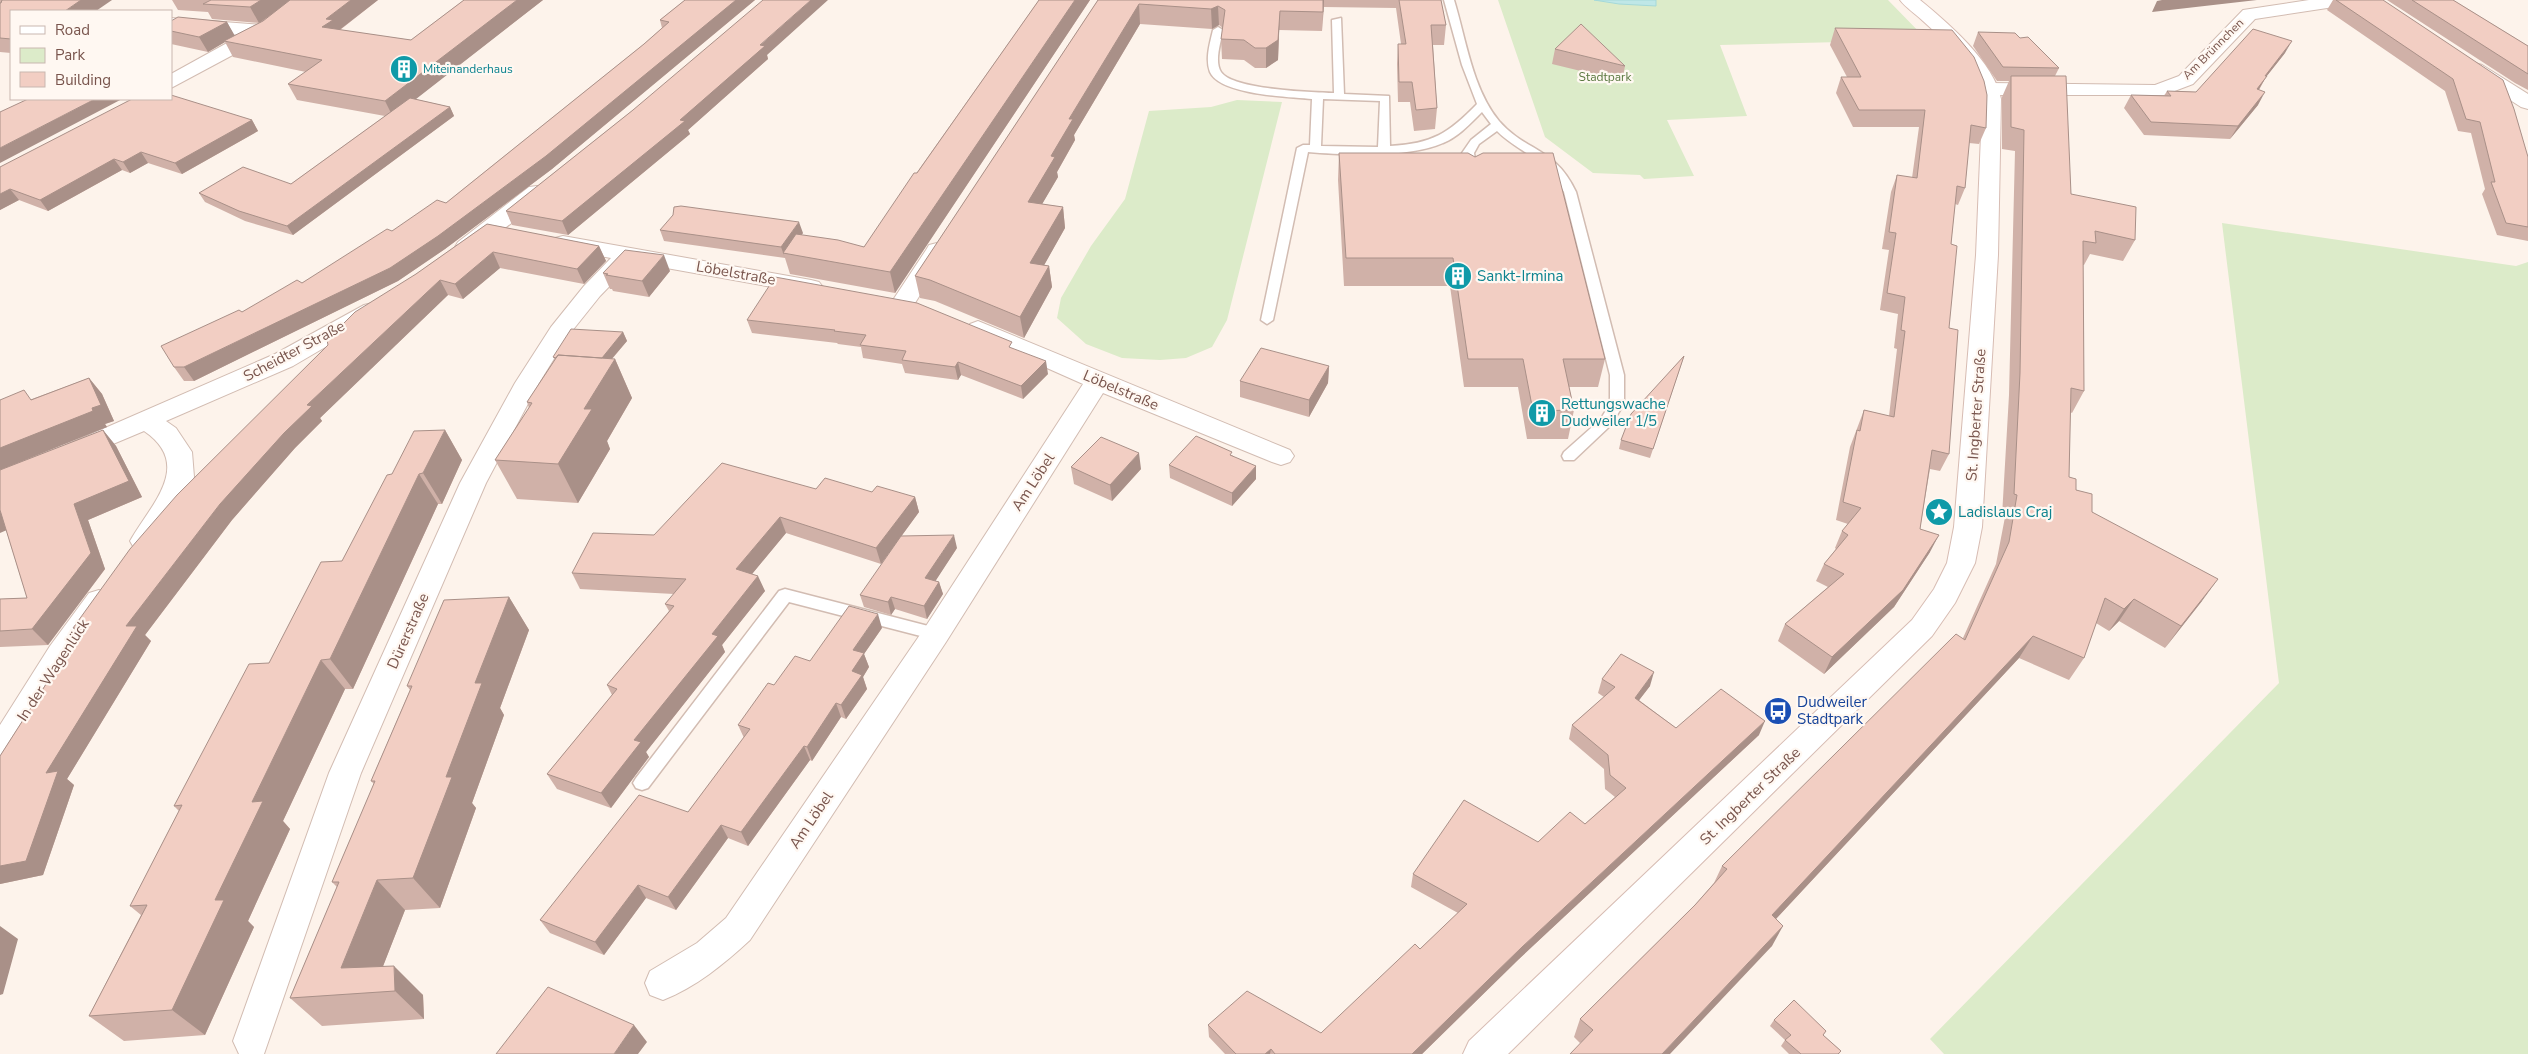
<svg xmlns="http://www.w3.org/2000/svg" width="2528" height="1054" viewBox="0 0 2528 1054" font-family="'Nunito Sans',sans-serif">
	<style>
		.green { fill: #dcebc9 }
		.water { fill: #bfe7e7; stroke: #a5d9d9 }
		.lines { fill: none; stroke-linecap: round; stroke-linejoin: round }
		.service-casing { stroke: #d2bcb2; stroke-width: 3 }
		.minor-casing { stroke: #d2bcb2; stroke-width: 2 }
		.tertiary-casing { stroke: #d2bcb2; stroke-width: 2 }
		.secondary-casing { stroke: #d7bcb3; stroke-width: 2 }
		.service { fill: #fff; fill-rule: evenodd }
		.minor { fill: #fff; fill-rule: evenodd }
		.tertiary { fill: #fff; fill-rule: evenodd }
		.secondary { fill: #fff; fill-rule: evenodd }
		.wall { fill: #d0b1a8 }
		.shaded-wall { fill: #a99088 }
		.building { fill: #f2cec3; stroke: #a99088 }
		.labels { text-anchor: middle; stroke-width: 4.5; stroke-linejoin: round; paint-order: stroke }
		.far-street-label { font-size: 12px; fill: #79554d; stroke: #fff8f2 }
		.far-culture-label { font-size: 12px; fill: #0d838f; stroke: #fff8f2; text-anchor: start }
		.far-park-label { font-size: 12px; fill: #5b7941; stroke: #fff8f2 }
		.street-label { font-size: 15px; fill: #79554d; stroke: #fff8f2 }
		.culture-label { font-size: 15px; fill: #0d838f; stroke: #fff8f2; text-anchor: start }
		.transit-label { font-size: 15px; fill: #164399; stroke: #fff8f2; text-anchor: start }
	</style>
	<rect width="100%" height="100%" fill="#fdf3eb"/>
	<path class="green" d="M1498,0H1888L1927,40L1720,45L1747,116L1667,120L1694,176L1644,179L1640,175L1593,173L1545,137Z
		M1237,100L1282,102L1227,320L1212,347L1186,358L1160,360L1122,358L1086,344L1057,318L1061,298L1091,246L1125,199L1149,111L1211,107Z
		M2222,223L2516,266L2528,262V1054H1944L1930,1039L2279,683Z"/>
	<path class="water" d="M1594,0H1656V6L1619,4Z"/>
	<g class="lines">
		<defs>
			<path id="service" d="M1444,0H1454C1466,39 1472,88 1499,121C1526,152 1555,147 1576,192L1624,375V404L1610,426L1574,460H1564L1562,456L1564,452L1600,420L1610,404V375L1564,192C1549,158 1521,155 1497,131L1479,144L1474,153L1477,173L1475,175H1467L1465,173L1462,153L1471,140L1491,124L1482,112C1470,124 1458,137 1443,143C1410,158 1344,155 1308,152L1273,320L1267,324L1261,320L1297,148L1303,145H1310L1312,99C1290,97 1220,95 1210,72C1205,59 1210,43 1213,30L1218,27L1223,30C1221,42 1214,61 1221,72C1233,90 1312,92 1334,93L1332,20L1341,18L1344,94L1389,96L1390,146C1432,144 1449,133 1477,104L1462,65ZM1323,99L1380,101L1378,147L1321,146Z
				M785,589L936,628L942,630L944,634L942,638L936,640L789,602L648,788L642,790L636,788L633,783L636,778L779,591Z"/>
			<path id="minor" d="M2309,0H2356L2353,4L2347,5L2255,19L2193,84L2164,95H1989L1982,93L1979,89L1982,85L1989,83L2155,85L2179,76L2243,10Z
				M171,18L263,25L270,27L272,31L270,35L263,37L171,29Z
				M2475,63L2482,65L2528,94V109L2521,107L2468,73L2465,69L2468,65Z
				M537,186L545,187L548,192L545,197L474,252L466,254L458,252L455,247L458,242L529,187Z
				M563,236L811,280L819,282L823,287L819,292L811,294L633,262L600,296L568,336L539,383L486,483L361,773L264,1054H239L233,1041L329,773L460,483L515,383L551,327L584,286L611,258L555,248L552,243L555,238Z
				M937,243L945,245L948,250L915,303L911,308L903,310L895,308L891,303L926,250L929,245Z
				M372,303L380,305L384,310L380,315L293,366L166,421L176,428L192,452L194,477L175,518L154,548L144,551L134,548L130,541C151,504 194,465 144,431L75,460L66,457L62,451L66,445L275,354L364,305Z
				M978,321L1290,450L1294,456L1290,462L1281,465L1272,462L1103,393L946,642L750,940C724,964 696,987 663,1000L650,995L645,983L650,971L697,943L726,918L926,626L1083,384L970,334L966,329L970,324Z
				M99,590L109,593L113,601L109,609L72,662L11,761L0,765V725L50,646L89,593Z"/>
			<path id="tertiary" d="M295,0H316L270,35L171,88V74L256,27Z"/>
			<path id="secondary" d="M1900,0H1920C1947,22 1995,63 2001,99L1998,255L1982,527L1975,563L1955,603L1932,636L1508,1054H1463L1469,1041L1912,620L1934,589L1947,563L1954,527L1976,255L1982,111C1978,73 1951,46 1923,21C1916,14 1906,8 1900,0Z"/>
		</defs>
		<use href="#service" class="service-casing"/>
		<use href="#minor" class="minor-casing"/>
		<use href="#tertiary" class="tertiary-casing"/>
		<use href="#secondary" class="secondary-casing"/>
		<use href="#service" class="service"/>
		<use href="#minor" class="minor"/>
		<use href="#tertiary" class="tertiary"/>
		<use href="#secondary" class="secondary"/>
	</g>
	<path class="wall" d="M0,0H112L11,11V53L0,52Z
		M172,0H378L340,30L411,40L464,0H543L415,99L450,107L454,116L293,235L245,221L205,202L199,193L291,184L385,116L297,100L288,84L306,72L233,57L225,42L208,52L171,44V21L227,22L234,36L259,23L212,19L208,12L178,10Z
		M685,0H755L552,169L445,249L398,281L194,381H184L174,367L242,312L302,283L392,231L446,203L644,44L662,28L660,20Z
		M1039,0H1090L895,293L790,274L785,258L664,241L660,230L803,233L801,235L864,247Z
		M1098,0H1441L1446,25L1444,45H1433L1437,108L1435,129L1414,131L1410,102H1398L1397,64L1398,44H1401L1396,8L1324,7L1322,31L1279,30L1278,60L1266,68H1255L1244,60L1222,59L1221,39L1223,28L1219,25L1212,29L1140,24L1074,135L1075,140L1057,172L1058,177L1042,204L1063,207L1065,228L1044,265L1049,266L1052,287L1024,338L935,301L920,298L915,276Z
		M2333,0H2383L2528,157V241L2497,235L2482,194L2485,189L2471,133L2458,131L2445,91L2327,10Z
		M2387,0H2453L2528,46V90L2515,83Z
		M1835,28L1986,128L1979,144L1969,143L1965,188L1958,205L1955,204L1951,244L1949,328V454L1940,471L1930,469L1920,529L1930,552L1894,607L1824,674L1778,641L1785,624L1828,587L1816,581L1824,564L1836,549L1835,548L1842,531L1848,524L1836,520L1850,447L1864,410L1889,416L1897,349L1894,348L1898,314L1880,310L1889,250L1882,249L1891,192L1897,175L1912,178L1919,127H1853L1836,93L1841,77H1847L1830,45Z
		M1978,32L2020,38L2059,68L2055,76L2071,194L2135,240L2123,261L2090,254L2084,265H2083L2084,391L2072,413L2070,412L2069,477L2076,490L2092,512L2202,601L2165,648L2119,621L2109,631L2096,623L2084,658L2069,680L2019,658L1776,919L1772,946L1580,1043L1574,1037L1580,1019L1695,905L1714,883L1722,866L1963,638L1996,564L2005,517L2002,516L2009,395L2015,151L2002,149V97L2009,81H1997L1973,46Z
		M1555,49L1625,66L1622,81L1552,64Z
		M2285,53L2266,77L2259,90L2258,105L2230,139L2144,135L2124,108L2131,95L2164,96L2167,91L2196,92Z
		M767,55L768,59L688,130L690,134L568,235L512,225L506,211L633,110Z
		M252,120L258,131L182,174L148,163L130,173L122,170L48,211L19,200L0,210V167Z
		M1339,153L1605,359L1598,387H1569L1574,410L1568,439H1527L1518,387H1464L1450,286H1344L1338,180Z
		M487,224L599,246L606,261L584,284L500,268L463,299L448,295L320,418L322,421L295,448L232,520L145,635L151,641L67,779L74,785L43,875L0,884V756L78,633L73,628L416,274Z
		M670,271L649,297L613,291L612,289H610L603,273Z
		M747,320L1012,348L1048,374L1023,399L961,375L958,380L905,373L902,364L863,358L861,347L838,344L837,343L752,333Z
		M623,332L627,341L612,359H615L632,398L607,441L610,449L578,503L517,499L495,460L529,408L527,402L555,360L553,357Z
		M1684,356L1650,458L1619,449L1621,440Z
		M1329,366L1328,383L1309,417L1240,397V381Z
		M89,378L102,394L114,421L105,424L107,427L22,461L103,430L116,446L142,497L88,520L105,569L48,645L0,647V599L27,598L6,530L0,532V400L32,399Z
		M445,430L462,460L442,504H438L353,689H345L283,821L290,829L248,921L254,927L205,1035L124,1041L89,1016L141,915L130,906L179,811L174,806L269,663L342,561L392,474Z
		M1232,455L1256,479L1232,506L1170,478L1169,465Z
		M1071,467L1141,469L1112,501L1074,484Z
		M816,489L872,492L915,497L919,512L881,564L786,533L752,574L765,591L722,645L725,652L646,752L649,757L611,808L557,789L547,774L612,695L607,685L669,611L665,604L674,594L580,589L572,573L654,535Z
		M957,548L935,581L939,582L943,594L927,619L895,609L891,615L864,607L860,595Z
		M509,597L529,630L500,708L504,715L472,803L476,808L440,908L405,910L383,966L423,995L424,1019L322,1026L290,998L337,887L332,882L374,784L371,781L410,690L407,686Z
		M882,628L864,654L869,667L863,677L867,689L846,719L841,717L812,761L810,760L748,846L728,838L676,910L646,898L604,955L550,933L540,920L688,812L744,738L738,725L810,661Z
		M1602,679L1650,686L1639,700L1676,728L1759,735L1519,959L1422,1054H1225L1209,1037L1208,1025L1321,1033L1420,949L1458,913L1411,887L1413,874L1538,842L1585,824L1615,797L1605,789L1604,769L1569,739L1572,725L1604,697L1598,693Z
		M1774,1020L1826,1031L1823,1035L1841,1051L1839,1054H1789L1781,1046L1785,1040L1770,1026Z"/>
	<path class="shaded-wall" d="M81,0H112L96,11H65Z
		M261,0H292L259,23L250,7Z
		M351,0H378L338,31L322,27L326,19Z
		M517,0H543L393,117L385,101Z
		M736,0H755L552,169L445,249L398,281L194,381L184,367L390,268Z
		M811,0H828L767,55L768,59L688,130L690,134L568,235L562,221Z
		M1075,0H1090L895,293L890,272Z
		M1323,0H1324L1322,31L1323,12Z
		M2162,0H2257L2152,12L2157,1Z
		M1139,4L1140,24L1074,135L1075,140L1057,172L1058,177L1031,223L1028,202L1051,156L1069,119Z
		M1218,6L1219,25L1212,29L1211,9Z
		M1280,11L1278,60L1266,68V48Z
		M227,22L235,36L224,41L225,42L208,52L199,37Z
		M2292,41L2285,53L2266,77L2259,89L2249,102L2265,76Z
		M2265,92L2258,105L2230,139L2238,126Z
		M95,99H122L0,163V148Z
		M450,107L454,116L293,235L287,226Z
		M252,120L258,131L182,174L175,163Z
		M141,152L148,163L130,173L123,162Z
		M114,159L122,170L48,211L40,200Z
		M10,189L19,200L0,210V194Z
		M1063,207L1065,228L1033,285L1030,263Z
		M799,222L803,233L788,254L783,253L785,258L781,247Z
		M599,246L606,261L584,284L577,269Z
		M493,252L500,268L463,299L455,284Z
		M664,255L670,271L649,297L642,281Z
		M1049,266L1052,287L1024,338L1020,317Z
		M440,280L448,295L320,418L322,421L295,448L232,520L145,635L151,641L67,779L74,785L43,875L0,884V866L46,773L126,626L220,504L307,405Z
		M623,332L627,341L603,369L600,360Z
		M615,359L632,398L607,441L610,449L578,503L558,464L584,409Z
		M1046,361L1048,374L1023,399L1021,386Z
		M958,362L961,375L958,380L955,367Z
		M1329,366L1328,383L1309,417V400Z
		M89,378L102,394L114,421L105,424L107,427L0,470V448L92,408Z
		M103,430L116,446L142,497L88,520L105,569L48,645L32,629L74,504Z
		M445,430L462,460L442,504L423,473Z
		M1139,453L1141,469L1112,501L1110,485Z
		M1256,466V479L1232,506V493Z
		M419,474L438,504L353,689L330,659Z
		M915,497L919,512L881,564L876,548Z
		M0,510L16,526L0,533Z
		M780,517L786,533L743,585L736,569Z
		M954,535L957,548L929,591L925,578Z
		M1939,535L1930,552L1894,607L1824,674L1832,657Z
		M758,576L765,591L722,645L725,652L646,752L649,757L611,808L601,793L634,740L712,634Z
		M2218,579L2202,601L2165,648L2181,626Z
		M939,582L943,594L927,619L924,606Z
		M509,597L529,630L500,708L504,715L472,803L476,808L440,908L413,878L475,683Z
		M891,597L895,609L891,615L888,602Z
		M2134,599L2119,621L2109,631L2124,609Z
		M878,614L882,628L864,654L869,667L863,677L867,689L846,719L841,705L852,671L853,650Z
		M2033,636L2019,658L1761,935L1772,915Z
		M321,660L345,689L283,821L290,829L248,921L254,927L205,1035L172,1010L215,900L252,802Z
		M1654,672L1650,686L1630,712L1635,698Z
		M836,703L841,717L812,761L807,747Z
		M1765,721L1759,735L1519,959L1422,1054H1412L1522,947Z
		M804,746L810,760L748,846L741,832Z
		M721,825L728,838L676,910L668,897Z
		M377,880L405,910L373,992L341,968Z
		M638,885L646,898L604,955L595,942Z
		M0,926L18,939L3,994L0,995Z
		M1783,926L1772,946L1670,1054H1662Z
		M394,966L423,995L424,1019L395,991Z
		M634,1025L647,1042L638,1054H614Z
		M1271,1049L1270,1054H1265Z"/>
	<path class="building" d="M2,0H81L65,11H11V39L0,38V3H1Z
		M211,0H261L250,7L203,4Z
		M290,0H351L326,19L333,20L322,27L411,40L464,0H517L385,101L288,84L322,60L224,41L263,21Z
		M685,0H736L546,156L438,236L390,268L184,367H174L161,346L239,310L242,312L297,280L302,283L387,229L392,231L437,200L446,203L644,44L669,22L660,20Z
		M763,0H811L760,45L765,46L680,120L685,121L562,221L506,211L633,110Z
		M1039,0H1075L890,272L783,253L796,234L838,240L864,247L914,173H917Z
		M1098,0H1323V12L1280,11L1278,40L1266,48H1255L1244,40L1221,39L1225,10L1218,6L1211,9L1139,4L1069,119H1073L1051,156L1055,157L1028,202L1063,207L1030,263L1049,266L1020,317L930,280L915,276Z
		M1399,0H1441L1446,25H1431L1437,108L1416,110L1412,82H1399L1398,44H1406Z
		M2336,0H2383L2503,80L2514,109L2528,157V227L2506,223L2491,182H2495L2480,122L2466,119L2453,79Z
		M2412,0H2453L2528,46V74Z
		M178,17L227,22L199,37L171,31V21Z
		M1581,24L1625,66L1555,49Z
		M1835,28L1952,30L1974,57L1984,81L1987,95L1986,128L1971,125L1965,188L1957,186L1951,244L1957,246L1949,328L1958,330L1949,454L1932,450L1920,529L1939,535L1903,590L1832,657L1785,624L1844,574L1824,564L1848,535L1842,531L1861,508L1843,502L1857,430L1860,431L1864,410L1894,417L1905,331L1901,330L1905,297L1887,293L1896,233L1889,232L1897,175L1917,178L1925,110H1859L1841,77H1861Z
		M2253,29L2292,41L2265,76H2267L2257,89L2265,92L2238,126L2151,122L2131,95L2171,96L2167,91L2196,92Z
		M1978,32L2015,33L2020,38L2028,37L2059,68L2003,67Z
		M2011,76H2066L2071,194L2136,207L2135,240L2095,231L2096,243L2083,241L2084,391L2071,388L2069,477L2076,479V490L2092,494V512L2218,579L2181,626L2134,599L2124,609L2105,598L2084,658L2033,636L1772,915L1783,926L1662,1054H1570L1593,1030L1580,1019L1695,905L1727,869L1722,866L1956,634L1965,640L2009,542L2017,495L2014,494L2020,373L2024,130L2011,127Z
		M171,95L252,120L175,163L141,152L123,162L114,159L40,200L10,189L0,194V167L132,99H171Z
		M410,98L450,107L287,226L239,211L199,193L243,167L291,184Z
		M28,99H95L0,148V112Z
		M1339,153H1468L1475,157L1483,153H1553L1605,359H1563L1574,410L1533,411L1523,359H1468L1453,258H1346Z
		M681,206L799,222L781,247L660,230L673,215L674,207Z
		M487,224L599,246L577,269L493,252L455,284L440,280L307,405L312,406L284,433L220,504L126,626H137L46,773L58,771L26,861L0,866V756L82,628H73L130,549L177,495L328,345L327,340L355,312L416,274Z
		M625,250L664,255L642,281L606,275L608,274L603,273Z
		M775,277L917,303L1012,342L1009,347L1046,361L1021,386L958,362L955,367L902,360L906,351L860,345L866,335L834,331L835,330L747,320Z
		M571,329L623,332L602,358L558,355L556,358L553,357Z
		M1261,348L1329,366L1309,400L1240,381Z
		M558,355L615,359L584,409H592L558,464L495,460L532,403L527,402Z
		M1684,356L1653,449L1621,440L1631,414Z
		M89,378L101,405L92,408L93,411L0,448V400L24,390L31,400Z
		M103,430L129,481L74,504L91,553L32,629L0,631V599L27,598L0,510V470Z
		M445,430L423,473L419,474L330,659L321,660L252,802L263,801L215,900H224L172,1010L89,1016L147,905L130,906L182,805L174,806L249,664L269,663L321,562L342,561L387,475L392,474L414,431Z
		M1196,436L1232,452L1230,455L1256,466L1232,493L1169,465Z
		M1101,437L1139,453L1110,485L1071,467Z
		M722,463L816,489L825,478L872,492L877,486L915,497L876,548L780,517L736,569L758,576L712,634L718,636L634,740L641,742L601,793L547,774L617,689L607,685L674,606L665,604L686,579L572,573L593,533L654,535Z
		M954,535L925,578L939,582L924,606L891,597L888,602L860,595L901,536Z
		M509,597L475,683H482L446,777H452L413,878L377,880L341,968L394,966L395,991L290,998L339,882H332L375,781H371L412,686H407L444,600Z
		M849,606L878,614L853,650L864,653L852,671L862,675L841,705L836,703L807,747L804,746L741,832L721,825L668,897L638,885L595,942L540,920L639,795L688,812L750,729L738,725L768,683L774,685L795,656L810,661Z
		M1621,654L1654,672L1635,698L1676,728L1721,689L1765,721L1522,947L1412,1054H1275L1271,1049L1265,1054H1236L1208,1025L1247,991L1321,1033L1415,944L1420,949L1467,904L1413,874L1464,800L1538,842L1570,812L1585,824L1626,788L1610,775L1608,755L1572,725L1615,687L1602,679Z
		M548,987L634,1025L614,1054H496Z
		M1794,1000L1826,1031L1823,1035L1841,1051L1838,1054H1801L1785,1040L1791,1035L1774,1020Z"/>
	<defs>
		<symbol id="building-disc" viewBox="-11 -11 22 22"><circle r="9.5" fill="#0f9aa8" stroke="#fff8f2"/><path d="M-4-6H4V6H1V3H-1V6H-4ZM-2.5-4.3h1.7v1.8h-1.7ZM.8-4.3h1.7v1.8H.8ZM-2.5-1h1.7V.8h-1.7ZM.8-1h1.7V.8H.8Z" fill="#fff"/></symbol>
		<symbol id="sight-disc" viewBox="-11 -11 22 22"><circle r="9.5" fill="#0f9aa8" stroke="#fff8f2"/><path d="M0-6L1.8-2.2L6-1.7L2.9 1.2L3.7 5.4L0 3.3L-3.7 5.4L-2.9 1.2L-6-1.7L-1.8-2.2Z" fill="#fff"/></symbol>
		<symbol id="bus-disc" viewBox="-11 -11 22 22"><circle r="9.5" fill="#1a4fb4" stroke="#fff8f2"/><path d="M-5-6H5V4H4V6H2V4H-2V6H-4V4H-5ZM-3.5-4V0h7V-4ZM-3.5 1.2v1.5H-2V1.2ZM2 1.2v1.5H3.5V1.2Z" fill="#fff"/></symbol>
	</defs>
	<g fill-rule="evenodd">
		<use href="#building-disc" x="388" y="53" width="32" height="32"/>
		<use href="#building-disc" x="1442" y="260" width="32" height="32"/>
		<use href="#building-disc" x="1526" y="397" width="32" height="32"/>
		<use href="#sight-disc" x="1923" y="496" width="32" height="32"/>
		<use href="#bus-disc" x="1762" y="695" width="32" height="32"/>
	</g>
	<g class="labels">
		<g class="far-street-label">
			<text transform="translate(2213 49) rotate(-45)" y="4">Am Brünnchen</text>
		</g>
		<g class="far-culture-label">
			<text x="423" y="73">Miteinanderhaus</text>
		</g>
		<g class="far-park-label">
			<text x="1605" y="81">Stadtpark</text>
		</g>
		<g class="street-label">
			<text transform="translate(736 273) rotate(10)" y="5">Löbelstraße</text>
			<text transform="translate(294 351) rotate(-28)" y="5">Scheidter Straße</text>
			<text transform="translate(1121 390) rotate(23)" y="5">Löbelstraße</text>
			<text transform="translate(1976 415) rotate(-86)" y="5">St. Ingberter Straße</text>
			<text transform="translate(1033 482) rotate(-57)" y="5">Am Löbel</text>
			<text transform="translate(408 631) rotate(-66)" y="5">Dürerstraße</text>
			<text transform="translate(53 670) rotate(-57)" y="5">In der Wagenlück</text>
			<text transform="translate(1750 796) rotate(-44)" y="5">St. Ingberter Straße</text>
			<text transform="translate(811 820) rotate(-56)" y="5">Am Löbel</text>
		</g>
		<g class="culture-label">
			<text x="1477" y="281">Sankt-Irmina</text>
			<text x="1561" y="409">Rettungswache<tspan x="1561" dy="17">Dudweiler 1/5</tspan></text>
			<text x="1958" y="517">Ladislaus Craj</text>
		</g>
		<g class="transit-label">
			<text x="1797" y="707">Dudweiler<tspan x="1797" dy="17">Stadtpark</tspan></text>
		</g>
	</g>
	<rect x="10" y="10" width="162" height="90" fill="#fff8f2" stroke="#c9b7b0"/>
	<rect x="20" y="26" width="25" height="8" fill="#ffffff" stroke="#c9b7b0"/>
	<text x="55" y="35" font-size="15" fill="#79554d">Road</text>
	<rect x="20" y="48" width="25" height="15" fill="#dcebc9" stroke="#c9b7b0"/>
	<text x="55" y="60" font-size="15" fill="#79554d">Park</text>
	<rect x="20" y="72" width="25" height="15" fill="#f2cec3" stroke="#c9b7b0"/>
	<text x="55" y="85" font-size="15" fill="#79554d">Building</text>
</svg>
